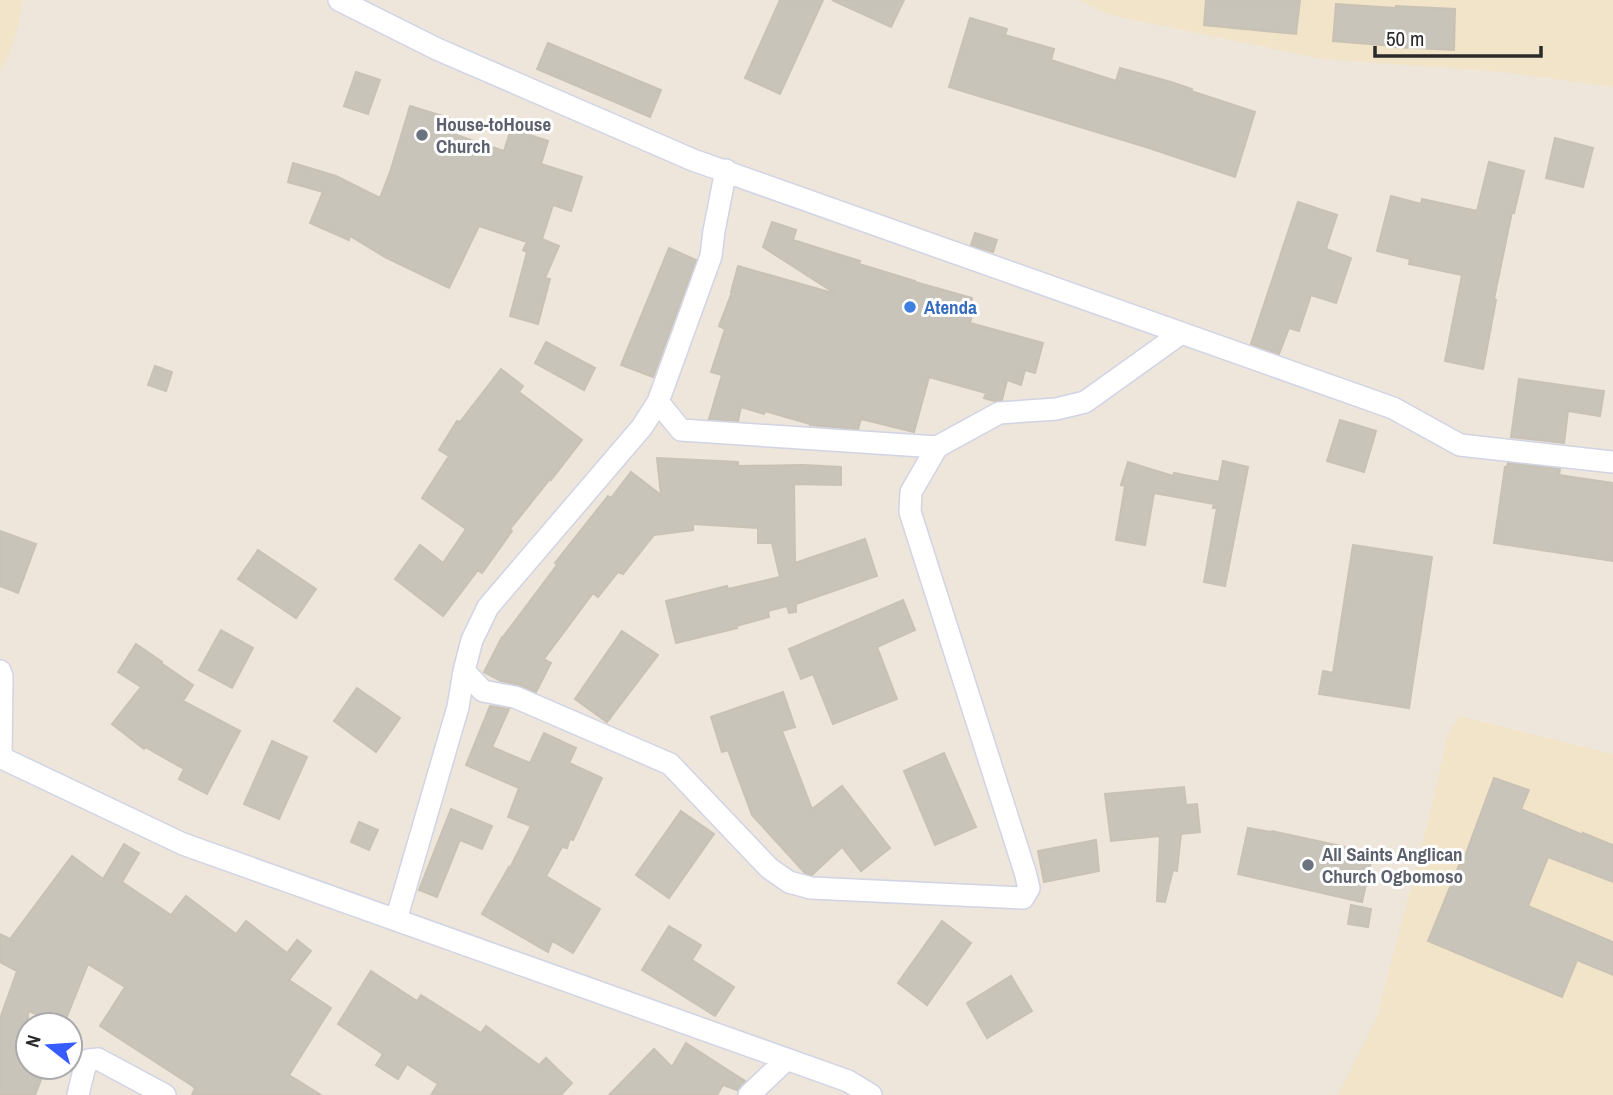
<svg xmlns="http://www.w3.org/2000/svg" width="1613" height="1095" viewBox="0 0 1613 1095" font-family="'Archivo Narrow',sans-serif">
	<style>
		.education { fill: #f1e4c9 }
		.building { fill: #c8c4b9; stroke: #c9c2b4; stroke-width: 2 }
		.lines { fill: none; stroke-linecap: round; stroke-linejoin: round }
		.minor-casing { stroke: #d0d4e4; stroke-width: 24 }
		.minor { stroke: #fff; stroke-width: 21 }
		.worship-dot { fill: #6b7280; stroke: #fff; stroke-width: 2.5 }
		.shop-dot { fill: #3f7fe0; stroke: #fff; stroke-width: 2.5 }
		.labels { text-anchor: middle; stroke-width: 6; stroke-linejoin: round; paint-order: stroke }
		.worship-label { font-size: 19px; font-weight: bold; fill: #5b616d; stroke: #fff; text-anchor: start }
		.shop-label { font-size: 19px; font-weight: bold; fill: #366cbe; stroke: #fff; text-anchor: start }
	</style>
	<rect width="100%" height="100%" fill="#eee5db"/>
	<path class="education" d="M0,0H23L18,26L10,52L0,74Z
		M1078,0H1613V87L1501,72L1322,59L1110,15Z
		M1460,716L1613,754V1095H1338L1377,1017L1429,817L1448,734Z"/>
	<path class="building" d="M780,0H823L780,94L745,78Z
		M832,0H904L891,27Z
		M1206,0H1300L1296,34L1204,25Z
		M1336,4L1396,8V6L1455,9L1454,50L1394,47V46L1333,41Z
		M970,18L1007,29L1005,35L1054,49L1051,60L1116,81L1120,68L1171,82L1192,89L1191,91L1255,112L1235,177L1149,148L949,87Z
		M548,43L661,90L650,117L537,69Z
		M356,72L380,80L368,114L344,106Z
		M410,106L449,118L444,131L504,151L511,129L548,141L541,164L582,177L571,211L553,205L542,239L559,246L545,278L550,279L538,324L510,316L527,252L523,250L527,242L479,226L449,288L385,257L350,236L349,240L310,223L323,192L288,182L293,163L336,176L380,198L391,169Z
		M1555,138L1593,148L1583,187L1546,178Z
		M1489,162L1524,171L1514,213L1512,212L1494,299L1496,300L1483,369L1445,361L1462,275L1409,264L1410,259L1377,251L1391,196L1421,204L1422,199L1477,211Z
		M1298,202L1337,215L1326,249L1351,258L1336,303L1311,295L1299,331L1289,328L1279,354L1251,344Z
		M772,222L796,230L793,240L860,261L859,264L915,281V282L972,298L969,310L973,311L970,323L1043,343L1035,373L1025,370L1021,385L1007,380L1002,400L994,401L984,398L986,393L929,377L914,432L861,419L858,429L810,425V424L765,411L764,414L741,407L738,421L709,419L722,375L711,372L725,329L719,326L732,292H731L738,266L836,294L763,247Z
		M975,233L997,240L993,252L971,245Z
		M669,248L696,260L653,377L621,365Z
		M546,342L595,368L584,390L535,363Z
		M155,366L172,372L166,391L148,385Z
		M501,369L523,386L519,392L582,440L551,480L550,479L510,529L512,531L482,573L478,570L443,616L395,579L420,545L443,563L466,529L422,498L449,456L439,450L457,421L460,422Z
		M1519,379L1604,391L1600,416L1568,411L1564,443L1511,437Z
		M1340,420L1376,431L1364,472L1327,461Z
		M657,458L738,462V466L803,465L841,467V485L794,484L795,563L865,539L877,576L796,604V612L789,613L787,606L768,611L769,617L736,626L737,628L676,643L666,601L727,586L728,589L780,577L772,543H758V528L693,524V530L654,535L623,574L618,572L598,597L593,593L544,659L551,663L536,692L520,685L501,681L484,672L502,637H503L557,565L555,563L608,496L611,498L631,472L661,495Z
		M1223,461L1248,467L1225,586L1204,582L1217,508H1213L1214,504L1154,493L1145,545L1116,540L1125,486L1121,485L1128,462L1173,476L1174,473L1219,482Z
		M1508,463L1560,469L1559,475L1613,483V561L1494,543L1505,467H1507Z
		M0,531L36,544L18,593L0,586Z
		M1353,545L1432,557L1409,708L1319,694L1323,671L1333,673Z
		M258,550L316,589L296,618L238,579Z
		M903,600L915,630L877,647L897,699L833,724L813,674L801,679L789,649Z
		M221,630L253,648L232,688L199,670Z
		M622,631L658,655L607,722L575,699Z
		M136,644L162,662L161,663L193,685L183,701L240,731L207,794L179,779L184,769L145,747L144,749L112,724L141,687L118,672Z
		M357,688L400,718L376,752L334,721Z
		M783,692L795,727L782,731L812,809L842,786L890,848L861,871L842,847L812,875L805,873L752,815L728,750L722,752L711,717Z
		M490,706L509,709L492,747L530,763L544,733L576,748L569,763L602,778L573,840L570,839L567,848L562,847L546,876L600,909L573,953L552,941L548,952L482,914L509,867L510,868L531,826L508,817L519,788L466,765Z
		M272,741L307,757L279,819L244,804Z
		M944,753L976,827L935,845L904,771Z
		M1494,778L1529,790L1521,809L1583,835V833L1613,845V882L1548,857L1528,906L1613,942V975L1577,960L1562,997L1428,941L1460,863L1462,864Z
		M1184,787L1186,805L1197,804L1200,832L1181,834L1177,871L1173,870L1165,902L1157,901L1160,836L1111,841L1105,794Z
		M451,809L492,826L482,849L460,840L437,897L419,890Z
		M681,811L714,834L669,898L636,875Z
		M359,822L378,830L369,850L351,842Z
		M1248,828L1271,832L1272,831L1373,853L1362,902L1238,874Z
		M1096,840L1099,871L1044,882L1038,851Z
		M124,844L139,853L122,882L171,915L186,896L236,934L246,921L287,953L297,940L311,951L289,980L331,1008L289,1075L321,1095H192L195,1088L191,1085L100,1026L125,987L88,964L64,1024L28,1011V1067H46L35,1095H0V1019L17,971L0,962V934L10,939L72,856L103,879Z
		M1351,905L1371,909L1368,927L1348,924Z
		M942,921L971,943L927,1005L898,983Z
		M669,926L701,945L692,960L734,987L715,1016L642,970Z
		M371,971L417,1001L421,995L481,1033L486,1026L539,1065L546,1058L572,1083L561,1095H431L438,1084L407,1064L398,1079L376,1065L383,1054L338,1024Z
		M1011,976L1032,1011L987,1038L967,1003Z
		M686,1043L745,1081L737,1090L723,1085L717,1095H609L654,1049L672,1067Z"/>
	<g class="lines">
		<defs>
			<path id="minor" d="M339,0L437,49L693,160L1393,408L1460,445L1613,462
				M658,402L681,430L937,447
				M0,671L2,676L1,757
				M464,671L483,691L515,697L670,764L769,868L789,882L811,888L1023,898L1029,888L1025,872L910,512L911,492L937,447L999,413L1056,409L1085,402L1180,334
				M0,757L183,844L848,1081L871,1095
				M396,920L458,707L464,671L472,640L488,607L642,427L658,402L711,256L714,231L726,170
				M78,1095L84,1070L88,1060L98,1059L165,1095
				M749,1095L787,1059"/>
		</defs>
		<use href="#minor" class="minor-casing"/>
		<use href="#minor" class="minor"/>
	</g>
	<g class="worship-dot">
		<circle cx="422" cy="135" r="7"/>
		<circle cx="1308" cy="865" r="7"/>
	</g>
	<circle class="shop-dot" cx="910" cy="307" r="7"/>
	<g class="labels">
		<g class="worship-label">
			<text x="436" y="131">House-toHouse<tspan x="436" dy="22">Church</tspan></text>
			<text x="1322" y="861">All Saints Anglican<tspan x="1322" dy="22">Church Ogbomoso</tspan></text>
		</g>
		<g class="shop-label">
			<text x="924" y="314">Atenda</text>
		</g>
	</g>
	<g transform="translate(49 1046) rotate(287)"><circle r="33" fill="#ffffff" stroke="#aaaaaa" stroke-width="2"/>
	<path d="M0-5L12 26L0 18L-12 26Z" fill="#365bff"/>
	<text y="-10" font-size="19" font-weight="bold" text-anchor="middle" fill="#2a2a2a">N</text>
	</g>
	<path d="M1375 46v10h166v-10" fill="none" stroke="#2a2a2a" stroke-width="3.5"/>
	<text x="1386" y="46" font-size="21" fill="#2a2a2a" stroke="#ffffff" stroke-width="5" paint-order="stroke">50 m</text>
</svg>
